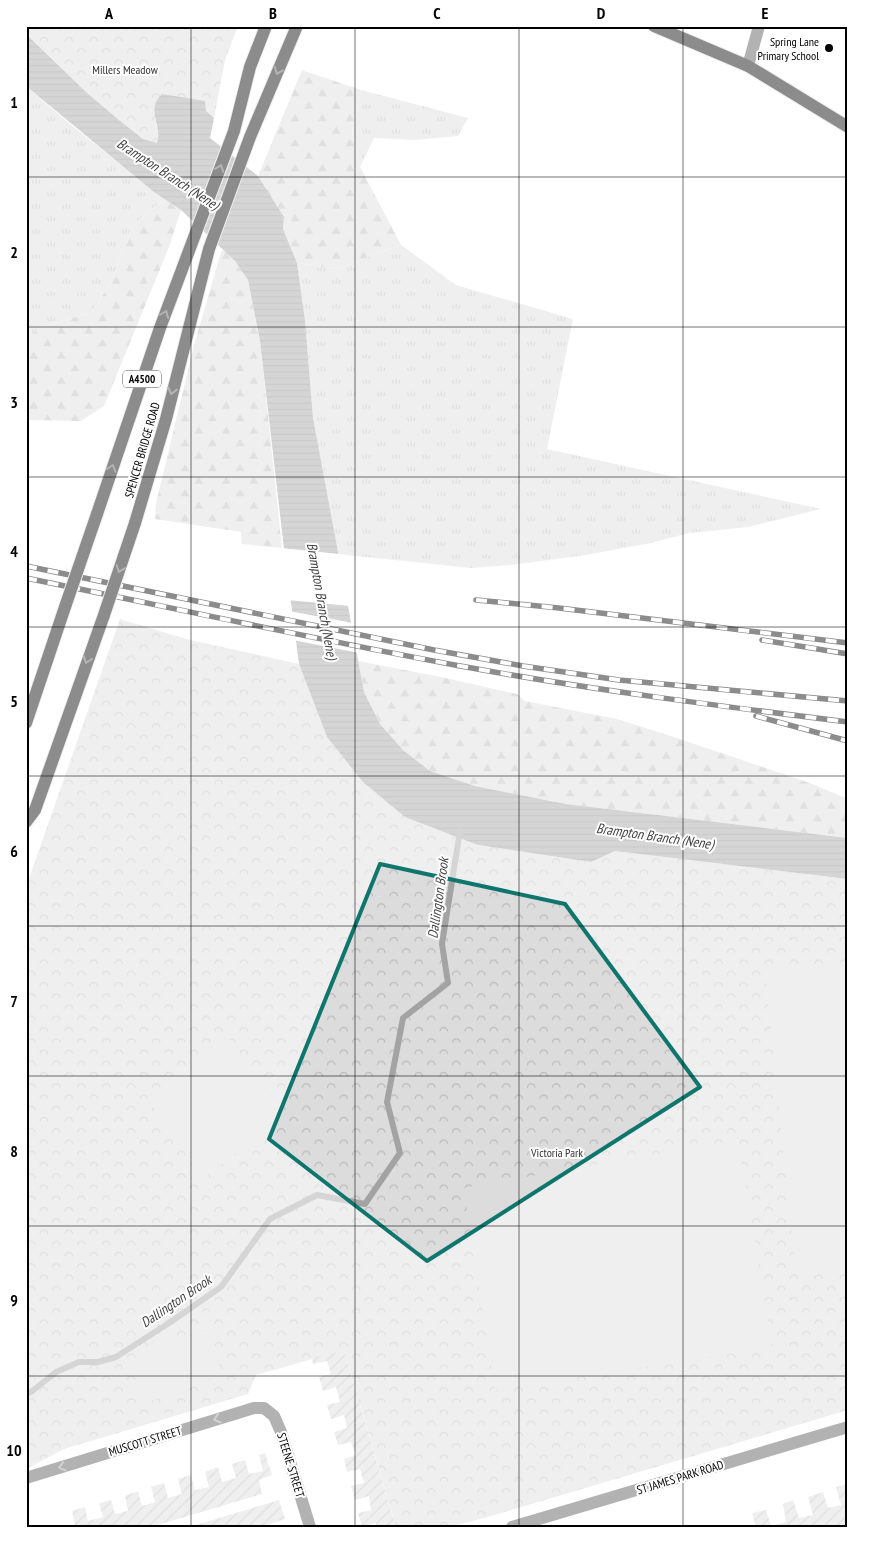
<svg xmlns="http://www.w3.org/2000/svg" width="874" height="1553" font-family="'PT Sans Narrow',sans-serif">
	<style>
		.grass { fill: url(#grass-tufts) }
		.forest { fill: url(#forest-firs) }
		.park { fill: url(#park-crowns) }
		.garden { fill: url(#garden-furrows) }
		.pitch { fill: #dcdcdc }
		.water { fill: url(#water-rules) }
		.pier { fill: #fff }
		.lines { fill: none; stroke-linecap: round; stroke-linejoin: round }
		.stream { stroke: #a3a3a3; stroke-width: 6 }
		.major-casing { stroke: #dbdbdb; stroke-width: 14 }
		.minor { stroke: #555; stroke-width: 12 }
		.major { stroke: #000; stroke-width: 12 }
		.rail-casing { stroke: #000; stroke-width: 5.5 }
		.rail { stroke: #fff; stroke-width: 4; stroke-dasharray: 11; stroke-linecap: butt }
		.major-bridge-casing { stroke: #dbdbdb; stroke-width: 14; stroke-linecap: butt }
		.major-bridge { stroke: #000; stroke-width: 12 }
		.oneway { stroke: #595959 }
		.oneway2 { stroke: #999 }
		.marked { fill: none; stroke: #0f766e; stroke-width: 4; stroke-linejoin: round }
		.grid { fill: none; stroke: #000; stroke-width: 1; stroke-opacity: 0.55 }
		.poi-dot { fill: #000; stroke: #fff; stroke-width: 2 }
		.labels { text-anchor: middle; dominant-baseline: central; stroke-width: 4; stroke-linejoin: round; paint-order: stroke }
		.shield { fill: #fff; stroke: #4c4c4c; stroke-width: 1 }
		.shield-label { font-size: 11px; font-weight: bold; fill: #000 }
		.poi-label { font-size: 12px; fill: #000; stroke: #fff; text-anchor: end }
		.park-label { font-size: 12px; fill: #333; stroke: #fff }
		.street-label { font-size: 12px; fill: #000; stroke: #fff }
		.water-label { font-size: 14px; font-style: italic; fill: #444; stroke: #fff }
		.neatline { fill: none; stroke: #000; stroke-width: 2 }
		.grid-label { font-size: 16px; text-anchor: middle; font-weight: bold; fill: #000 }
	</style>
	<defs>
		<pattern id="grass-tufts" width="24" height="20" patternUnits="userSpaceOnUse" patternTransform="scale(1.25)"><rect width="24" height="20" fill="#dcdcdc"/><path d="M3 7l-1-3M5 7V3M7 7l1-3M15 17l-1-3M17 17v-4M19 17l1-3" fill="none" stroke="#bbb"/></pattern>
		<pattern id="forest-firs" width="22" height="20" patternUnits="userSpaceOnUse" patternTransform="scale(1.25)"><rect width="22" height="20" fill="#dcdcdc"/><path d="M5 1l3.5 6h-7zM16 11l3.5 6h-7z" fill="#bbb"/></pattern>
		<pattern id="park-crowns" width="20" height="18" patternUnits="userSpaceOnUse" patternTransform="scale(1.25)"><rect width="20" height="18" fill="#dcdcdc"/><path d="M2 6a3 3 0 1 1 6 0M12 15a3 3 0 1 1 6 0" fill="none" stroke="#bbb"/></pattern>
		<pattern id="garden-furrows" width="10" height="10" patternUnits="userSpaceOnUse" patternTransform="scale(1.25)"><rect width="10" height="10" fill="#dcdcdc"/><path d="M-1 1l2-2M0 10L10 0M9 11l2-2" fill="none" stroke="#bbb"/></pattern>
		<pattern id="water-rules" width="6" height="5" patternUnits="userSpaceOnUse" patternTransform="scale(1.25)"><rect width="6" height="5" fill="#a3a3a3"/><path d="M0 2.5h6" fill="none" stroke="#8b8b8b"/></pattern>
	</defs>
	<rect width="100%" height="100%" fill="#fff"/>
	<path class="grass" d="M26,86L71,125L166,200L147,212L131,229L110,284L92,312L39,328L26,339Z
		M361,90L468,118L458,136L415,140L374,138L360,167L352,132Z
		M401,245L456,285L573,319L547,449L821,509L748,527L689,533L651,543L586,555L511,565L471,568L337,554L313,418L305,320L297,263L338,269L364,258Z"/>
	<path class="forest" d="M302,70L361,90L352,132L360,167L401,245L364,258L338,269L297,263L283,229L284,217L258,176Z
		M166,200L181,210L169,247L104,406L81,421L26,420V339L39,328L92,312L110,284L131,229L147,212Z
		M222,249L235,261L248,280L260,341L282,548L242,544L241,532L155,519L156,503L194,345Z
		M358,661L441,677L517,694L525,701L617,719L671,736L810,783L848,799V838L566,804L475,786L430,771L403,750L380,724L364,692Z"/>
	<path class="park" d="M26,26H238L225,60L214,118L206,112L155,117L159,137L157,143L143,139L119,120L86,92L26,34Z
		M120,619L186,639L299,664L327,737L478,845L591,862L615,851L848,879V1410L484,1518L449,1527H396L344,1350L256,1375L248,1394L64,1449L28,1468L26,1467V887Z"/>
	<path class="garden" d="M344,1350L391,1511L396,1527H377L376,1523L362,1527L358,1513L371,1510L369,1496L355,1500L351,1486L364,1483L360,1469L347,1472L344,1459L356,1455L351,1442L338,1445L334,1432L347,1428L344,1415L331,1419L327,1405L340,1402L336,1387L323,1391L319,1377L331,1374L327,1361L313,1364L312,1358Z
		M265,1453L272,1475L259,1480L262,1494L151,1527H70L75,1526L72,1511L85,1507L88,1521L103,1517L99,1503L111,1500L115,1514L128,1511L125,1496L138,1491L142,1506L155,1502L151,1487L164,1483L168,1498L182,1494L178,1479L191,1475L195,1490L209,1487L205,1472L218,1467L222,1482L236,1478L232,1464L245,1460L249,1474L263,1471L259,1455Z
		M848,1484V1527H756L752,1513L766,1510L771,1526L786,1522L783,1504L793,1500L799,1518L813,1515L808,1497L823,1492L828,1508L841,1505L836,1487Z
		M279,1500L285,1519L268,1525L269,1527H189Z"/>
	<path class="pitch" d="M848,963V1266L796,1272L765,972Z
		M227,1037L285,1114L203,1179L149,1101Z
		M738,1140L772,1347L495,1390L464,1188Z
		M211,1330L221,1374L141,1405L136,1360L174,1337Z"/>
	<path class="water" d="M26,34L86,92L119,120L143,139L157,143C163,125 145,110 162,94L205,101L206,111L214,118L210,138L258,176L284,217L283,229L297,263L305,320L313,418L364,692L380,724L403,750L430,771L475,786L566,804L848,838V879L615,851L591,862L478,845L405,817L363,782L327,737L299,664L284,549L260,341L248,280L235,261L181,210L154,192L26,86Z"/>
	<path class="pier" d="M281,548L340,554L350,606L288,600Z
		M289,611L353,623L359,653L293,640Z"/>
	<g class="lines">
		<path class="stream" d="M26,1394L31,1392L56,1372L79,1362H98L116,1357L169,1323L221,1287L270,1219L317,1195L365,1204L400,1153L387,1102L403,1018L448,983L442,944L460,831"/>
		<g class="major-casing">
			<path id="major" d="M654,26L748,66L848,127
				M97,514L160,328L234,131L250,67L266,26
				M135,523L166,419L209,249L250,137L297,26
				M26,723L66,604
				M26,822L35,810L104,615"/>
		</g>
		<path class="minor" d="M748,66L759,26
			M26,1478L254,1408H264L274,1416L281,1432L310,1527
			M512,1527L848,1427"/>
		<use href="#major" class="major"/>
		<g class="rail-casing">
			<path id="rail" d="M26,566L434,650L523,666L619,680L848,701
				M26,578C173,608 319,640 466,667C593,690 720,706 848,722
				M476,600L559,608L848,643
				M762,640L848,654
				M756,716L848,741"/>
		</g>
		<use href="#rail" class="rail"/>
		<g class="major-bridge-casing">
			<path id="major-bridge" d="M66,604L97,514
				M104,615L135,523"/>
		</g>
		<use href="#major-bridge" class="major-bridge"/>
	</g>
	<defs><path id="oneway-chevron" d="M-2-3.5L2.5 0L-2 3.5" fill="none" stroke-width="1.6" stroke-linecap="round" stroke-linejoin="round" transform="scale(1.25)"/></defs>
	<g class="oneway">
		<use href="#oneway-chevron" transform="translate(278 71) rotate(112)"/>
		<use href="#oneway-chevron" transform="translate(220 168) rotate(-70)"/>
		<use href="#oneway-chevron" transform="translate(165 314) rotate(-69)"/>
		<use href="#oneway-chevron" transform="translate(172 391) rotate(104)"/>
		<use href="#oneway-chevron" transform="translate(112 468) rotate(-72)"/>
		<use href="#oneway-chevron" transform="translate(120 569) rotate(109)"/>
		<use href="#oneway-chevron" transform="translate(87 660) rotate(110)"/>
	</g>
	<g class="oneway2">
		<use href="#oneway-chevron" transform="translate(217 1419) rotate(163)"/>
		<use href="#oneway-chevron" transform="translate(62 1467) rotate(163)"/>
	</g>
	<path d="M0 0H874V1553H0ZM380,864L565,904L700,1087L427,1261L269,1139Z" fill="#fff" fill-opacity=".55" fill-rule="evenodd"/>
	<path class="marked" d="M380,864L565,904L700,1087L427,1261L269,1139Z"/>
	<path class="grid" d="M191,26V1527M355,26V1527M519,26V1527M683,26V1527M26,177H848M26,327H848M26,477H848M26,627H848M26,776H848M26,926H848M26,1076H848M26,1226H848M26,1376H848"/>
	<circle class="poi-dot" cx="829" cy="48" r="5"/>
	<g class="labels">
		<rect class="shield" x="123" y="370.5" width="38" height="17" rx="4"/>
		<g class="shield-label">
			<text x="142" y="379">A4500</text>
		</g>
		<g class="poi-label">
			<text x="819" y="41">Spring Lane<tspan x="819" dy="14">Primary School</tspan></text>
		</g>
		<g class="park-label">
			<text x="125" y="69">Millers Meadow</text>
			<text x="557" y="1152">Victoria Park</text>
		</g>
		<g class="street-label">
			<text transform="translate(142 450) rotate(-74)">SPENCER BRIDGE ROAD</text>
			<text transform="translate(145 1441) rotate(-17)">MUSCOTT STREET</text>
			<text transform="translate(291 1465) rotate(73)">STEENE STREET</text>
			<text transform="translate(680 1477) rotate(-17)">ST JAMES PARK ROAD</text>
		</g>
		<g class="water-label">
			<text transform="translate(168 174) rotate(33)">Brampton Branch (Nene)</text>
			<text transform="translate(322 601) rotate(80)">Brampton Branch (Nene)</text>
			<text transform="translate(655 836) rotate(8)">Brampton Branch (Nene)</text>
			<text transform="translate(438 898) rotate(-82)">Dallington Brook</text>
			<text transform="translate(176 1301) rotate(-34)">Dallington Brook</text>
		</g>
	</g>
	<rect width="874" height="1553" fill="none" stroke="#ffffff" stroke-width="55"/>
	<rect x="28" y="28" width="818" height="1498" class="neatline"/>
	<g class="grid-label">
		<text x="109" y="19">A</text>
		<text x="273" y="19">B</text>
		<text x="437" y="19">C</text>
		<text x="601" y="19">D</text>
		<text x="765" y="19">E</text>
		<text x="14" y="108">1</text>
		<text x="14" y="258">2</text>
		<text x="14" y="408">3</text>
		<text x="14" y="557">4</text>
		<text x="14" y="707">5</text>
		<text x="14" y="857">6</text>
		<text x="14" y="1007">7</text>
		<text x="14" y="1157">8</text>
		<text x="14" y="1306">9</text>
		<text x="14" y="1456">10</text>
	</g>
</svg>
